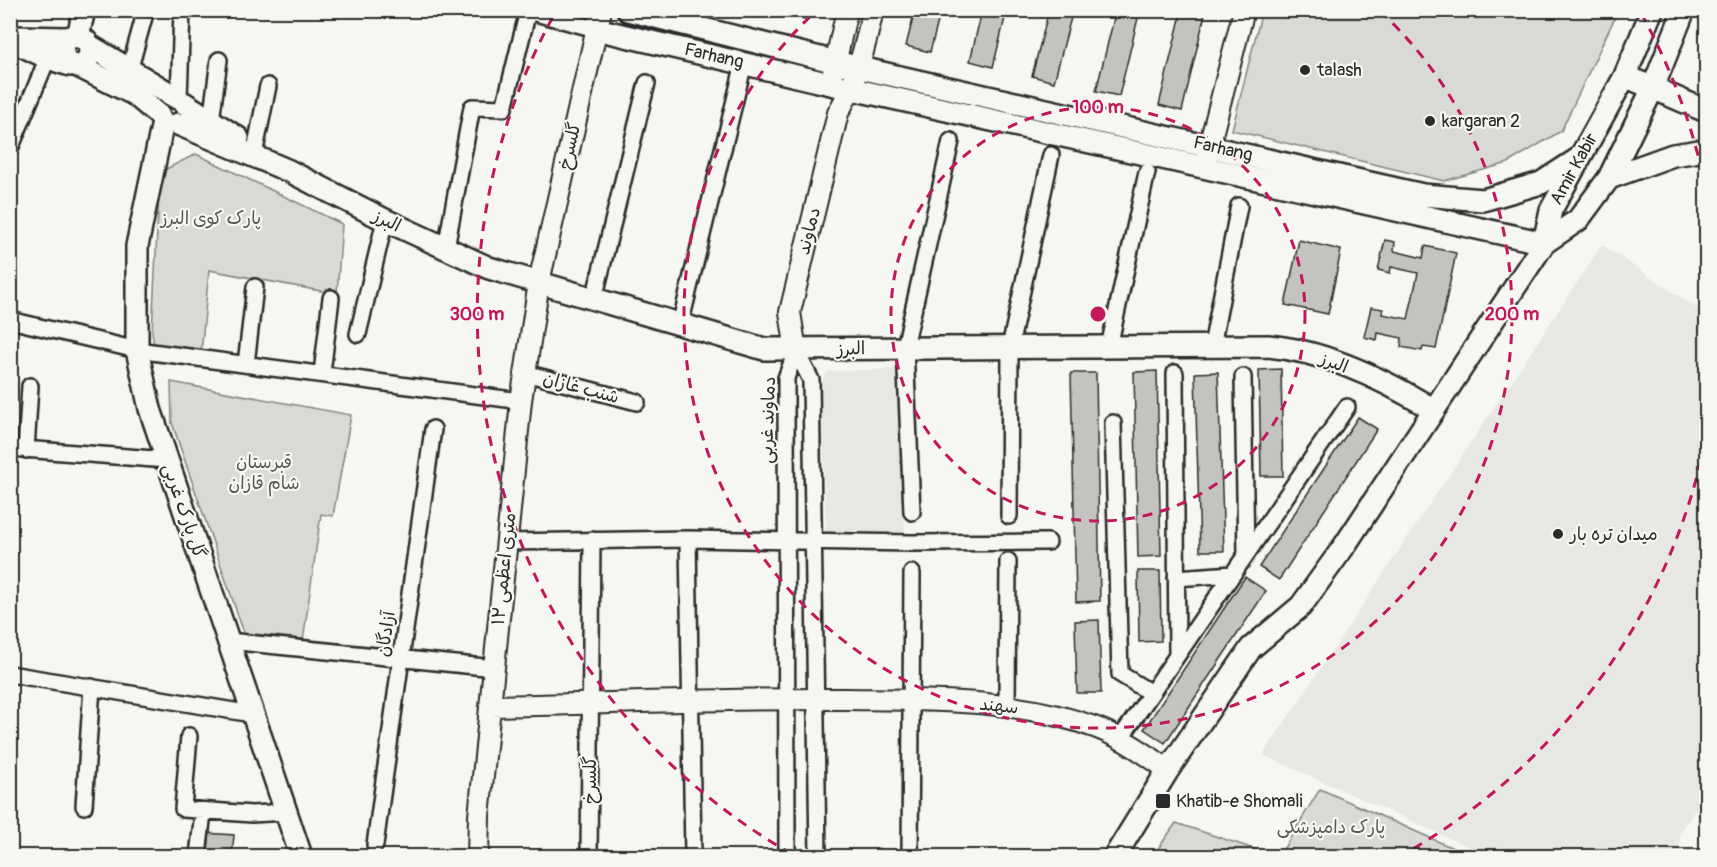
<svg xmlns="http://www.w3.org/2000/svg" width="1717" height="867" font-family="Pangolin,'Playpen Sans Arabic',sans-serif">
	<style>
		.built { fill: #e7e7e3 }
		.green { fill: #d9d9d5; stroke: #828280; stroke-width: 1.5 }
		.building { fill: #c3c3c0; stroke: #2b2b2b; stroke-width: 1.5 }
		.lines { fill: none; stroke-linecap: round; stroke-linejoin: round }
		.minor-casing { stroke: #2b2b2b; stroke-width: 20 }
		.tertiary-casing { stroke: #2b2b2b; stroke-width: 24 }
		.secondary-casing { stroke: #2b2b2b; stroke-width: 26 }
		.minor { stroke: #f6f6f2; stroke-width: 15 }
		.tertiary { stroke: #f6f6f2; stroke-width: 20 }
		.secondary { stroke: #f6f6f2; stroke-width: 21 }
		.ring { fill: none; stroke: #c2185b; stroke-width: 3; stroke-dasharray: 10 8 }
		.poi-dot { fill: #2b2b2b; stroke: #f6f6f2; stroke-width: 2 }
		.labels { text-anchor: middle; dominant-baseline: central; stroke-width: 4.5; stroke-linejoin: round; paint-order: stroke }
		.street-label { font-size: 18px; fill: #2b2b2b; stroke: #f6f6f2 }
		.poi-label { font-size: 18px; fill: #2b2b2b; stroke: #f6f6f2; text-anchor: start }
		.park-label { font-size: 18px; fill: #565656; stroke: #f6f6f2 }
		.centre { fill: #c2185b; stroke: #f6f6f2; stroke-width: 3 }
		.ring-label { font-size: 18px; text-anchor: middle; font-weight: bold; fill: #c2185b; stroke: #f6f6f2; stroke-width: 4.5; stroke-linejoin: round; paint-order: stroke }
	</style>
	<rect width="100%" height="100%" fill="#f6f6f2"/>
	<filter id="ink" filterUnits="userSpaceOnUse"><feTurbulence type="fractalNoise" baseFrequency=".0167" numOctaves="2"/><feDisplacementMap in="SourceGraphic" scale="12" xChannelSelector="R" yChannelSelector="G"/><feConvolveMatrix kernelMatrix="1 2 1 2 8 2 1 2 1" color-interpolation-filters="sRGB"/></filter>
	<g filter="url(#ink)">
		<path class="built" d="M1602,245L1706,314V793L1680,833V856H1489L1263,755Z
			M895,369L902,375L905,534L826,535L821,382L828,371Z"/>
		<path class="green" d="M1262,11V10L1618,11L1561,131L1508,163L1444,181L1232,130Z
			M196,154L342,224L337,294L209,270L201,354L155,352L152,332L160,172Z
			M171,382L351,415L333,516L321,514L303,641L245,636L172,423Z
			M1320,789L1471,856H1279Z
			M1176,823L1275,856H1153Z"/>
		<path class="building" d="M784,10H808L806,19L784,14Z
			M915,10H941L930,52L906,46Z
			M982,10H1007L993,67L970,61Z
			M1049,10H1073L1054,82L1032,76Z
			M1116,10H1140L1119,96L1096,91Z
			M1182,10H1206L1182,111L1159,105Z
			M1299,240L1341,250L1328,314L1285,305Z
			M1385,240L1395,242L1394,251L1423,258L1425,246L1456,253L1436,349L1423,347L1422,351L1401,347L1402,338L1378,333L1377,340L1364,337L1371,307L1383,309L1382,314L1408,319L1418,273L1391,267L1390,273L1378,270Z
			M1281,369L1283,476H1261L1259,370Z
			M1157,371L1161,556L1138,557L1134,372Z
			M1218,372L1224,551H1200L1195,373Z
			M1071,373H1096L1100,601L1076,602Z
			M1358,417L1377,429L1279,580L1259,567Z
			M1138,571H1160L1161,641L1139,642Z
			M1245,577L1266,591L1165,743L1144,729Z
			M1099,620L1101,693H1077L1075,621Z
			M205,833L234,835L232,856H202Z"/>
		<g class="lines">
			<g class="minor-casing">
				<path id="minor" d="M129,71L146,10
					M179,99L182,10
					M211,121L219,60
					M10,149L48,57
					M255,150L268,86
					M446,248L472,107L504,108L528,11L596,29
					M594,299L647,83
					M10,320L137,350L521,401
					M680,325L744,63
					M358,334L385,220
					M1212,346L1239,206
					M1109,347L1147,172
					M796,351L811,380L818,856
					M246,364L255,287
					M322,373L331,298
					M525,373L637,402
					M1175,373L1177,655
					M1243,377L1246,554
					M1113,423L1120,674L1151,693
					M10,448L167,460
					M26,450L30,386
					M912,512L905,347L951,141
					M1009,516L1010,347L1051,155
					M688,539L693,856
					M507,542L688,539L911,543L1048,542
					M1176,578L1233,574
					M228,641L495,668
					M10,674L252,714
					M1007,705L1008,561
					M189,736L183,809L252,814L286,812
					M1120,739L1347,407
					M84,806L92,687
					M375,845L433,429
					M198,856L203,812
					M589,856L592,540
					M787,856L786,378L796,351
					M910,856L912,573"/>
			</g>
			<g class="tertiary-casing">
				<path id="tertiary" d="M832,78L847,10
					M1205,162L1244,10
					M796,351L790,312L838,113C857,80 865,47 873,10
					M491,706C609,704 727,698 846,699C930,700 1017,698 1097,728C1123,738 1146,754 1168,770
					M478,856L479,816L521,401L539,282L601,10"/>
			</g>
			<g class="secondary-casing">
				<path id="secondary" d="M628,10L860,68L1423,195L1483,200L1541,183L1578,159
					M596,29L852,89L1544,243
					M78,36L84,10
					M13,37L69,38
					M10,40C27,47 59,66 77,65C93,64 95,40 78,37C59,33 59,56 70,65
					M90,46L177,98
					M78,66L134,94L159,115
					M1625,76L1706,111
					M184,103L238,138
					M163,122L137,246V350L150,409L301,856
					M178,124L289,171L385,220L489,268L764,349L1268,346C1326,351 1385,380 1434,410
					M1609,178L1673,155L1706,150
					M1544,243L1578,220L1609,178L1652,90L1684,10
					M1115,856L1168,770L1251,648L1301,606L1345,545L1544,243L1551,210L1625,76L1652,10"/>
			</g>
			<use href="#minor" class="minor"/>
			<use href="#tertiary" class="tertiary"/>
			<use href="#secondary" class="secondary"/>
		</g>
	</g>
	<g class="ring">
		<circle cx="1098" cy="314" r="207"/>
		<path d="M1380 11A414 414 0 1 1 816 11"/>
		<path d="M1705 443A621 621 0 0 1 1404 854M792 854A621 621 0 0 1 555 13M1641 13A621 621 0 0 1 1705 185"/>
	</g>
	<g class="poi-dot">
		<circle cx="1305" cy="70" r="6"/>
		<circle cx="1430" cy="121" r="6"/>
		<circle cx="1558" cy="534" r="6"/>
		<rect x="1155" y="793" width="16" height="16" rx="3"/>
	</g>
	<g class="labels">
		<g class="street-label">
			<text transform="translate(714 56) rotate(13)">Farhang</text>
			<text transform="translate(570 146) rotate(-77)">گلسرخ</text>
			<text transform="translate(1223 149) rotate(13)">Farhang</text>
			<text transform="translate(1574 169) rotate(-61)">Amir Kabir</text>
			<text transform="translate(387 221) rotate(26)">البرز</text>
			<text transform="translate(809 231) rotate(-76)">دماوند</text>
			<text transform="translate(851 349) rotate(-2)">البرز</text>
			<text transform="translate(1334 363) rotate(21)">البرز</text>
			<text transform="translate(581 388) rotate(15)">شنب غازان</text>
			<text transform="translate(768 420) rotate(-88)">دماوند غربی</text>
			<text transform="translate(184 511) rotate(71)">گل پارک غربی</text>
			<text transform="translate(504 569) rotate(-84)">۱۲ متری اعظمی</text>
			<text transform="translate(386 634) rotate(-82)">آزادگان</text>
			<text transform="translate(999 706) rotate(6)">سهند</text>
			<text transform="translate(590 780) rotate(-90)">گلسرخ</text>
		</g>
		<g class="poi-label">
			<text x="1317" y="70">talash</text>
			<text x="1442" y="121">kargaran 2</text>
			<text x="1570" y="534">میدان تره بار</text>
			<text x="1176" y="801">Khatib-e Shomali</text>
		</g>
		<g class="park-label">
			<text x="211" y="218">پارک کوی البرز</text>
			<text x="264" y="462">قبرستان<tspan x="264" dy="21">شام قازان</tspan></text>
			<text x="1331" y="827">پارک دامپزشکی</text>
		</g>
	</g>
	<circle cx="1098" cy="314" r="9" class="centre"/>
	<g class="ring-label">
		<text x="1098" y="113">100 m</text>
		<text x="1512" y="320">200 m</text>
		<text x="477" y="320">300 m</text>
	</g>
	<rect width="1717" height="867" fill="none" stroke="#f6f6f2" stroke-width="36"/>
	<rect x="18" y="18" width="1681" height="831" fill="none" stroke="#2b2b2b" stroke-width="2" filter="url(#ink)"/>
</svg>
